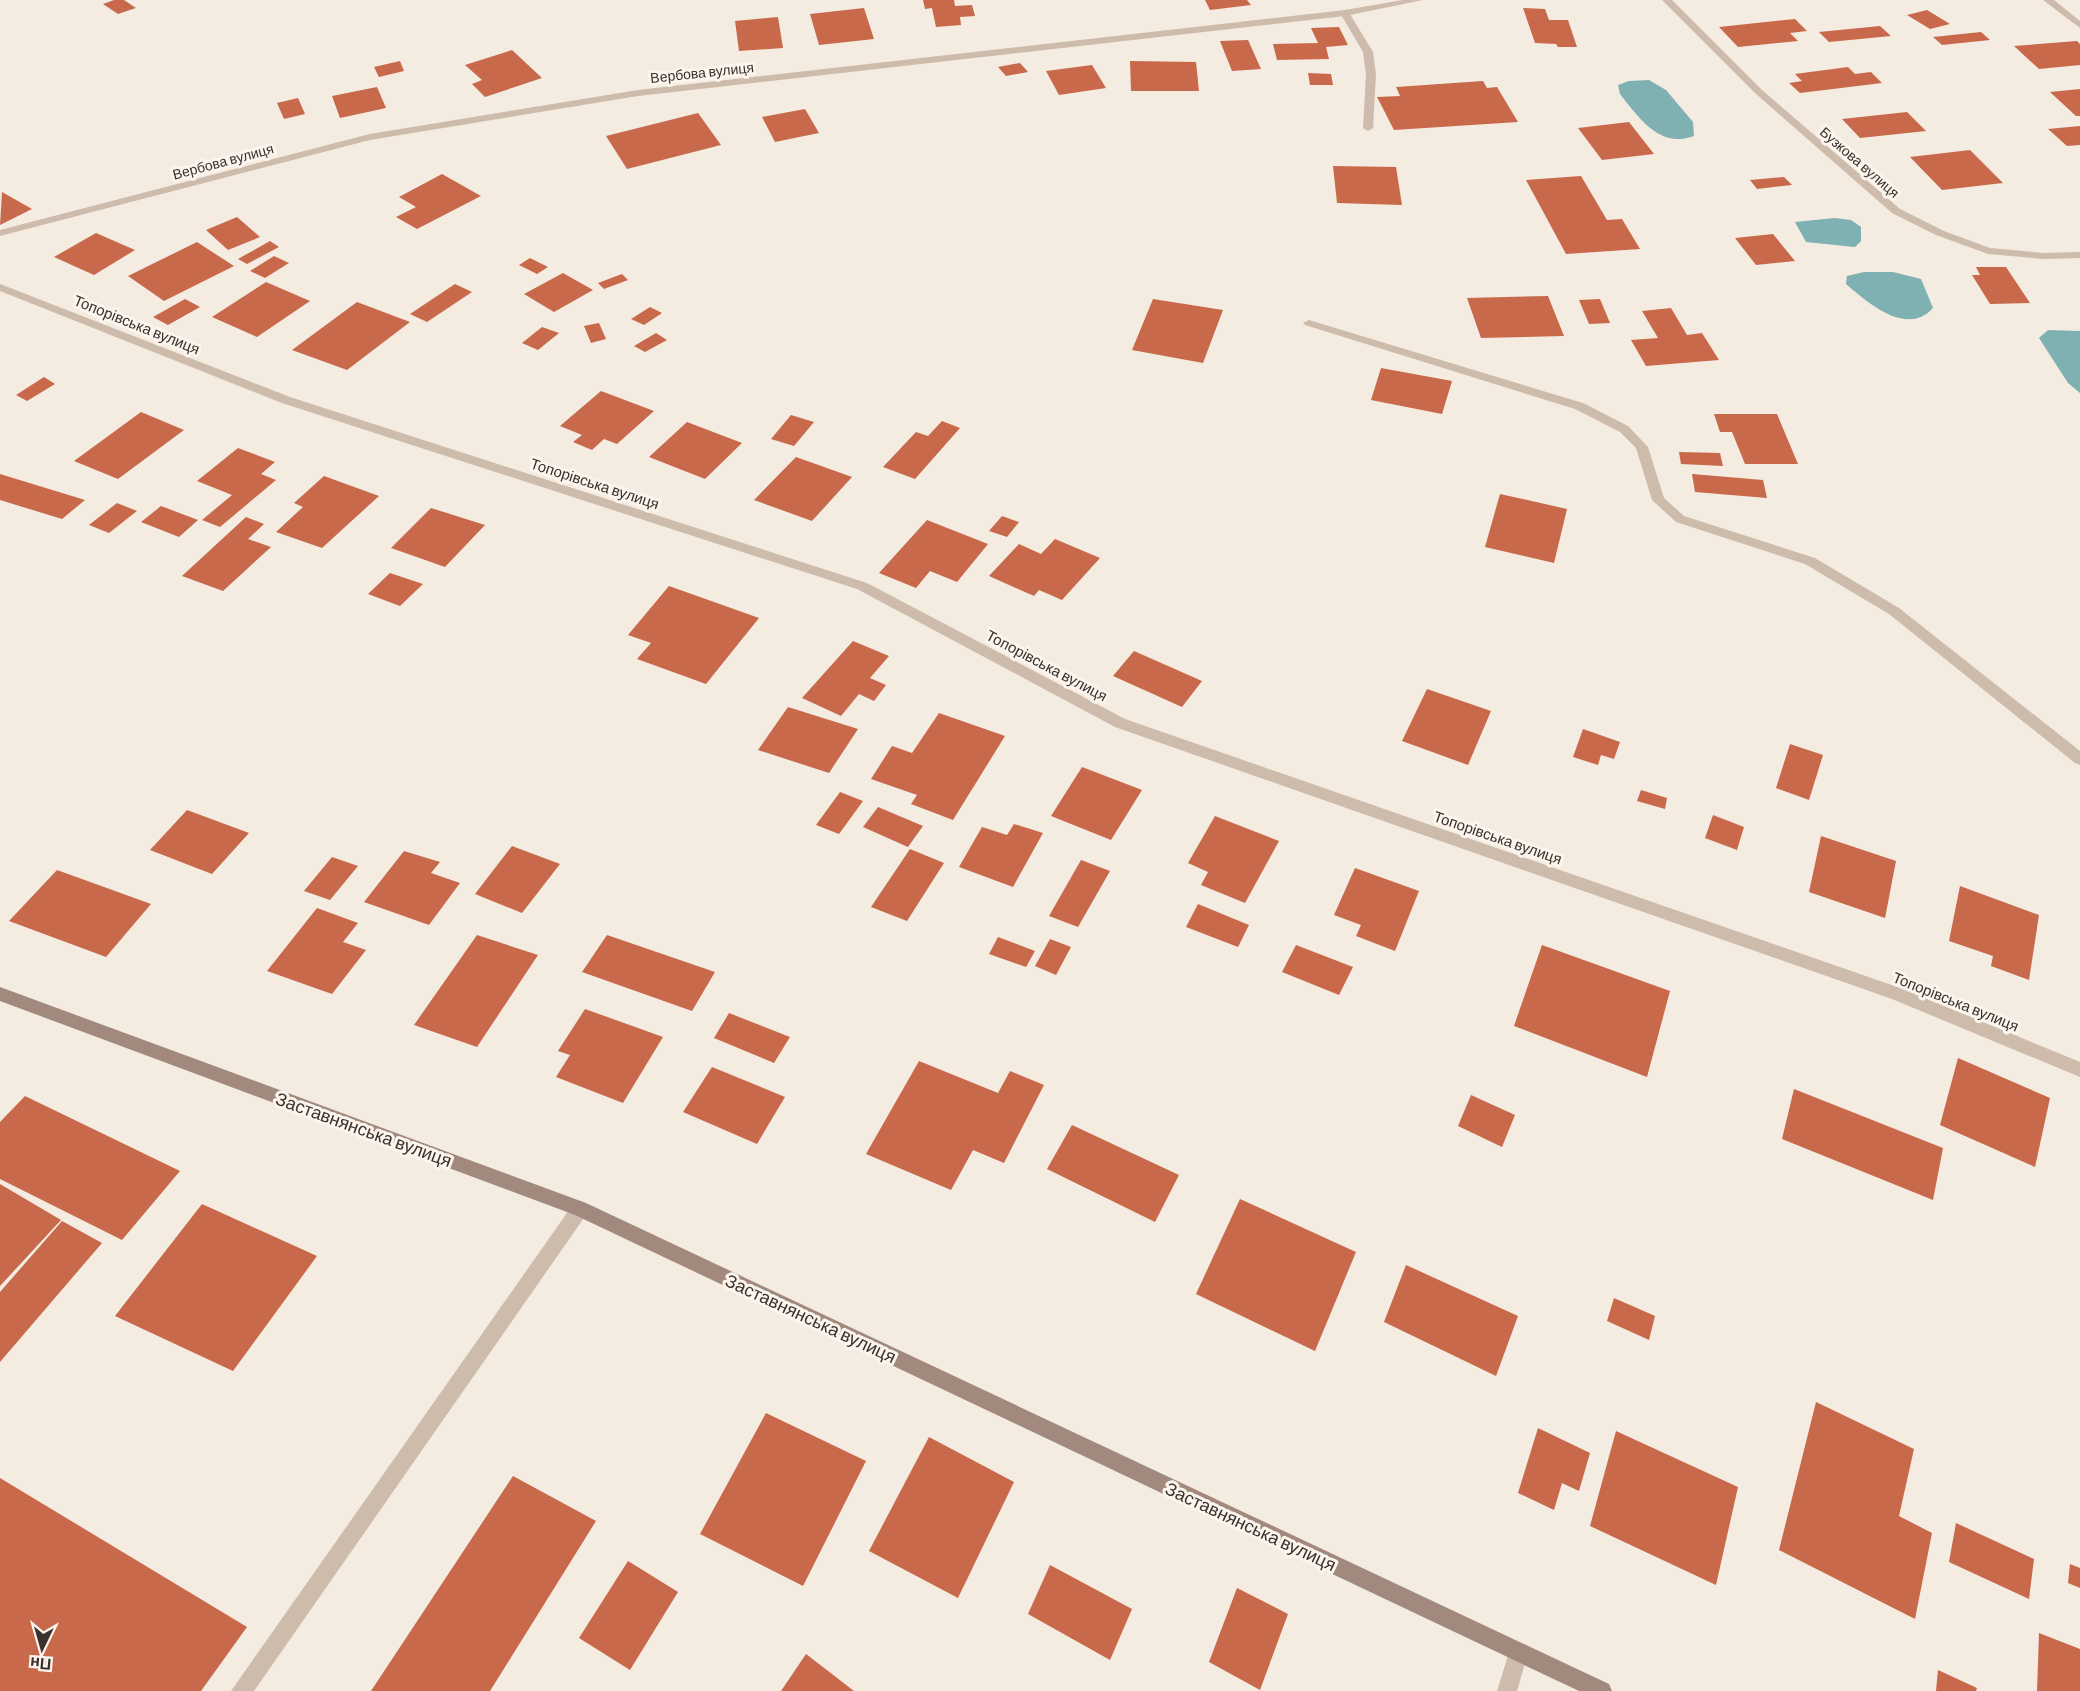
<svg xmlns="http://www.w3.org/2000/svg" width="2080" height="1691" font-family="Barlow,sans-serif">
	<style>
		.water { fill: #7fb0b2 }
		.building { fill: #c8694b }
		.lines { fill: none; stroke-linecap: round; stroke-linejoin: round }
		.lane { fill: #cdbbac; fill-rule: evenodd }
		.street { fill: #cdbbac; fill-rule: evenodd }
		.secondary { fill: #a18a7d; fill-rule: evenodd }
		.labels { text-anchor: middle; dominant-baseline: central; stroke-width: 6; stroke-linejoin: round; paint-order: stroke }
		.far-street-label { font-size: 14px; fill: #3b302b; stroke: #fbf5ee }
		.street-label { font-size: 15px; fill: #3b302b; stroke: #fbf5ee }
		.near-street-label { font-size: 18px; fill: #3b302b; stroke: #fbf5ee }
	</style>
	<rect width="100%" height="100%" fill="#f4ebe1"/>
	<path class="water" d="M1649,80L1666,90L1693,122L1694,136C1660,149 1639,118 1620,94L1618,85L1629,81Z
		M1835,218L1851,220L1861,227V241L1855,247L1806,242L1795,222Z
		M1864,272H1893L1921,279L1933,308C1907,337 1868,303 1846,284L1847,276Z
		M2048,330L2080,331V393L2068,383L2039,338Z"/>
	<path class="building" d="M114,0H124L136,8L118,14L103,4Z
		M923,0H954L955,6L972,5L975,16L960,17L961,25L936,27L932,8L925,9Z
		M1205,0H1247L1251,5L1210,10Z
		M864,8L874,39L819,45L810,14Z
		M1523,8L1545,9L1549,20H1568L1577,47H1558L1556,44L1535,43Z
		M1927,10L1950,24L1930,29L1907,15Z
		M778,17L783,48L739,51L735,21Z
		M1795,19L1807,31L1790,33L1798,41L1738,47L1719,27Z
		M1880,26L1891,36L1829,42L1819,32Z
		M1339,27L1348,45L1326,47L1329,59L1277,60L1273,44L1318,43L1311,28Z
		M1981,32L1990,40L1942,45L1933,37Z
		M1248,40L1261,69L1232,71L1220,41Z
		M2077,41L2080,44V65L2039,69L2014,46Z
		M512,50L542,78L485,97L472,84L482,80L465,65Z
		M400,61L404,71L379,77L374,67Z
		M1130,61L1196,62L1199,91H1131Z
		M1020,63L1028,72L1006,76L998,67Z
		M1092,65L1106,88L1059,95L1046,71Z
		M1848,67L1855,74L1871,72L1882,83L1800,93L1789,83L1802,81L1795,74Z
		M1308,73L1331,74L1333,85H1310Z
		M1483,81L1487,88L1497,87L1518,122L1394,130L1377,97L1400,96L1396,87Z
		M377,87L386,108L340,118L332,96Z
		M2080,89V116H2076L2050,92Z
		M298,98L305,114L284,119L277,103Z
		M805,109L819,133L775,142L762,117Z
		M1907,112L1926,131L1860,138L1842,119Z
		M698,113L721,145L627,169L606,136Z
		M1629,122L1654,154L1602,160L1578,128Z
		M2080,126V145L2067,146L2048,129Z
		M1970,150L2003,183L1942,190L1910,157Z
		M1333,166L1396,167L1402,205L1337,203Z
		M442,174L481,196L417,229L396,217L416,207L399,197Z
		M1581,176L1607,220L1622,219L1640,249L1566,254L1526,180Z
		M1784,177L1792,185L1757,189L1750,180Z
		M2,192L32,209L0,225Z
		M237,217L260,237L228,250L206,230Z
		M96,233L135,250L94,275L54,257Z
		M1773,234L1795,261L1756,265L1735,238Z
		M270,241L279,247L247,264L238,259Z
		M197,242L234,266L164,301L128,276Z
		M274,256L289,263L265,278L250,271Z
		M530,258L548,267L537,274L519,265Z
		M1976,267H2006L2030,303L1990,304L1972,275H1980Z
		M563,273L593,290L554,312L524,294Z
		M622,274L628,280L604,289L598,283Z
		M266,282L310,301L257,337L212,317Z
		M455,284L472,292L427,322L410,314Z
		M1548,296L1564,336L1481,338L1467,298Z
		M185,299L200,307L168,325L153,317Z
		M1153,299L1223,310L1203,363L1132,350Z
		M1600,299L1610,323L1589,324L1579,300Z
		M357,302L410,322L347,370L292,350Z
		M650,307L662,313L644,325L631,319Z
		M1671,308L1687,335L1702,333L1719,360L1646,366L1631,340L1658,338L1642,311Z
		M599,323L606,339L591,343L584,326Z
		M542,327L559,333L538,350L522,343Z
		M656,333L667,340L645,352L634,346Z
		M1381,368L1452,381L1442,414L1371,400Z
		M44,377L55,384L27,401L16,395Z
		M601,391L654,411L617,444L604,439L592,450L573,442L582,435L560,426Z
		M141,412L184,430L118,479L74,461Z
		M1714,414H1777L1798,464H1745L1732,432H1720Z
		M791,415L814,422L794,446L771,439Z
		M942,421L960,428L915,479L883,467L916,432L928,436Z
		M687,422L742,443L705,479L649,457Z
		M238,448L275,462L261,474L276,480L220,527L202,520L232,495L197,481Z
		M1679,452L1720,453L1723,466L1681,464Z
		M796,457L852,477L812,521L754,500Z
		M0,474L85,500L62,519L0,500Z
		M1692,474L1763,480L1767,498L1695,492Z
		M324,476L379,496L322,548L276,532L303,507L294,503Z
		M1500,494L1567,509L1554,563L1485,547Z
		M117,503L137,511L109,533L89,525Z
		M161,506L198,520L179,537L141,522Z
		M431,508L485,525L445,567L391,548Z
		M1002,516L1019,522L1007,537L989,531Z
		M246,517L264,524L248,539L271,547L223,591L182,576Z
		M927,520L988,544L957,582L930,571L916,588L879,573Z
		M1055,539L1100,558L1062,600L1039,590L1034,596L989,576L1019,544L1041,554Z
		M390,573L423,584L400,606L368,594Z
		M669,586L759,618L706,684L637,659L651,643L628,635Z
		M853,641L889,656L870,678L886,685L874,701L859,694L841,716L802,698Z
		M1134,651L1202,681L1182,707L1113,676Z
		M1427,689L1491,711L1468,765L1402,741Z
		M788,707L858,729L829,773L758,750Z
		M939,713L1005,736L953,820L911,804L917,795L871,779L892,746L912,753Z
		M1583,729L1620,742L1614,759L1601,755L1598,765L1573,757Z
		M1790,744L1823,755L1809,800L1776,788Z
		M1082,767L1142,790L1111,840L1051,816Z
		M1641,790L1667,798L1665,809L1637,801Z
		M840,792L863,801L839,834L816,825Z
		M878,807L923,826L908,847L863,827Z
		M187,810L249,833L212,874L150,850Z
		M1713,815L1744,827L1737,850L1705,838Z
		M1215,816L1279,841L1245,903L1201,885L1208,872L1188,863Z
		M1014,824L1043,833L1013,887L959,867L982,827L1007,835Z
		M1821,836L1896,861L1885,918L1809,892Z
		M512,846L560,864L522,913L475,894Z
		M910,849L944,863L907,921L871,907Z
		M404,851L440,862L431,873L460,883L429,925L364,902Z
		M332,857L358,866L330,900L304,891Z
		M1081,860L1110,871L1078,927L1049,916Z
		M1355,868L1419,891L1395,951L1356,936L1361,925L1334,915Z
		M57,870L151,904L106,957L9,921Z
		M1960,886L2039,915L2029,980L1991,966L1993,956L1949,941Z
		M1198,904L1249,925L1238,947L1186,927Z
		M317,908L358,923L343,942L366,950L332,994L267,971Z
		M477,935L538,955L477,1047L414,1025Z
		M607,935L715,972L692,1011L582,972Z
		M998,937L1035,951L1026,967L989,954Z
		M1050,939L1071,947L1056,975L1035,966Z
		M1296,945L1353,967L1339,995L1282,972Z
		M1542,945L1670,991L1647,1077L1514,1026Z
		M585,1009L663,1037L623,1103L556,1077L570,1055L558,1051Z
		M729,1013L790,1037L774,1063L714,1038Z
		M1958,1058L2050,1098L2035,1167L1940,1125Z
		M919,1061L998,1093L1010,1071L1044,1085L1004,1163L973,1150L951,1190L866,1154Z
		M712,1067L785,1097L757,1144L683,1112Z
		M1794,1089L1943,1148L1933,1200L1782,1139Z
		M1471,1095L1515,1115L1502,1147L1458,1126Z
		M25,1096L180,1171L122,1240L0,1179V1122Z
		M1072,1125L1179,1175L1155,1222L1047,1169Z
		M0,1184L61,1220L0,1286Z
		M1240,1199L1356,1252L1315,1351L1196,1294Z
		M202,1204L317,1256L233,1371L115,1316Z
		M62,1221L102,1243L0,1362V1292Z
		M1406,1265L1518,1316L1496,1376L1384,1322Z
		M1614,1298L1655,1316L1649,1340L1607,1321Z
		M1816,1402L1914,1449L1899,1516L1932,1533L1915,1619L1779,1550Z
		M766,1413L866,1461L803,1586L700,1534Z
		M1538,1428L1590,1453L1579,1491L1562,1483L1554,1510L1518,1493Z
		M1616,1431L1738,1487L1716,1585L1590,1526Z
		M929,1437L1014,1482L958,1598L869,1551Z
		M513,1476L596,1521L490,1691H371Z
		M0,1478L247,1627L201,1691H0Z
		M1956,1523L2034,1559L2029,1599L1949,1562Z
		M628,1561L678,1592L630,1670L579,1638Z
		M2070,1564L2080,1568V1588L2068,1583Z
		M1050,1565L1132,1609L1110,1660L1028,1614Z
		M1237,1588L1288,1614L1260,1690L1209,1662Z
		M2039,1633L2080,1649V1691H2037Z
		M806,1654L854,1691H781Z
		M1938,1670L1977,1688L1976,1691H1936Z"/>
	<g class="lines">
		<path class="lane" d="M1342,11H1348L1373,52L1376,74L1373,128L1368,131L1363,128L1366,74L1363,52L1340,13Z
			M1309,320L1583,403L1628,426L1648,447L1664,498L1684,516L1815,558L1899,608L2080,751V765L2075,763L1889,614L1805,564L1676,522L1652,500L1636,448L1620,432L1575,409L1305,325L1303,323Z
			M580,1201L586,1203L589,1209L586,1215L254,1691H231L574,1203Z
			M1518,1643L1525,1646L1528,1653L1517,1691H1497L1511,1646Z"/>
		<path class="street" d="M1403,0H1423L1345,16L638,96L370,140L0,236V230L370,134L638,90L1345,10Z
			M1662,0H1672L1761,89L1900,209L1944,231L1990,248L2044,253L2080,252V258L2044,259L1988,254L1936,235L1892,213L1755,93Z
			M2043,0H2054L2080,21V28Z
			M0,284L290,397L867,583L1125,719L1903,989L2080,1062V1077L1892,999L1115,727L857,589L282,403L0,291Z"/>
		<path class="secondary" d="M0,987L586,1203L1609,1684L1612,1691H1579L575,1215L0,1001Z"/>
	</g>
	<g class="labels">
		<g class="far-street-label">
			<text transform="translate(702 72) rotate(-6)">Вербова вулиця</text>
			<text transform="translate(223 161) rotate(-15)">Вербова вулиця</text>
			<text transform="translate(1860 162) rotate(41)">Бузкова вулиця</text>
		</g>
		<g class="street-label">
			<text transform="translate(137 324) rotate(22)">Топорівська вулиця</text>
			<text transform="translate(595 483) rotate(18)">Топорівська вулиця</text>
			<text transform="translate(1047 665) rotate(28)">Топорівська вулиця</text>
			<text transform="translate(1498 837) rotate(19)">Топорівська вулиця</text>
			<text transform="translate(1956 1001) rotate(22)">Топорівська вулиця</text>
		</g>
		<g class="near-street-label">
			<text transform="translate(364 1129) rotate(20)">Заставнянська вулиця</text>
			<text transform="translate(811 1318) rotate(25)">Заставнянська вулиця</text>
			<text transform="translate(1251 1526) rotate(25)">Заставнянська вулиця</text>
		</g>
	</g>
	<g transform="translate(42 1649) rotate(185)" stroke="#fbf5ee" stroke-width="4.5" paint-order="stroke">
	<path d="M0-4.5L10 22L0 15L-10 22Z" fill="#3b302b"/>
	<text y="-9" font-size="16" font-weight="bold" text-anchor="middle" fill="#3b302b">Пн</text>
	</g>
</svg>
